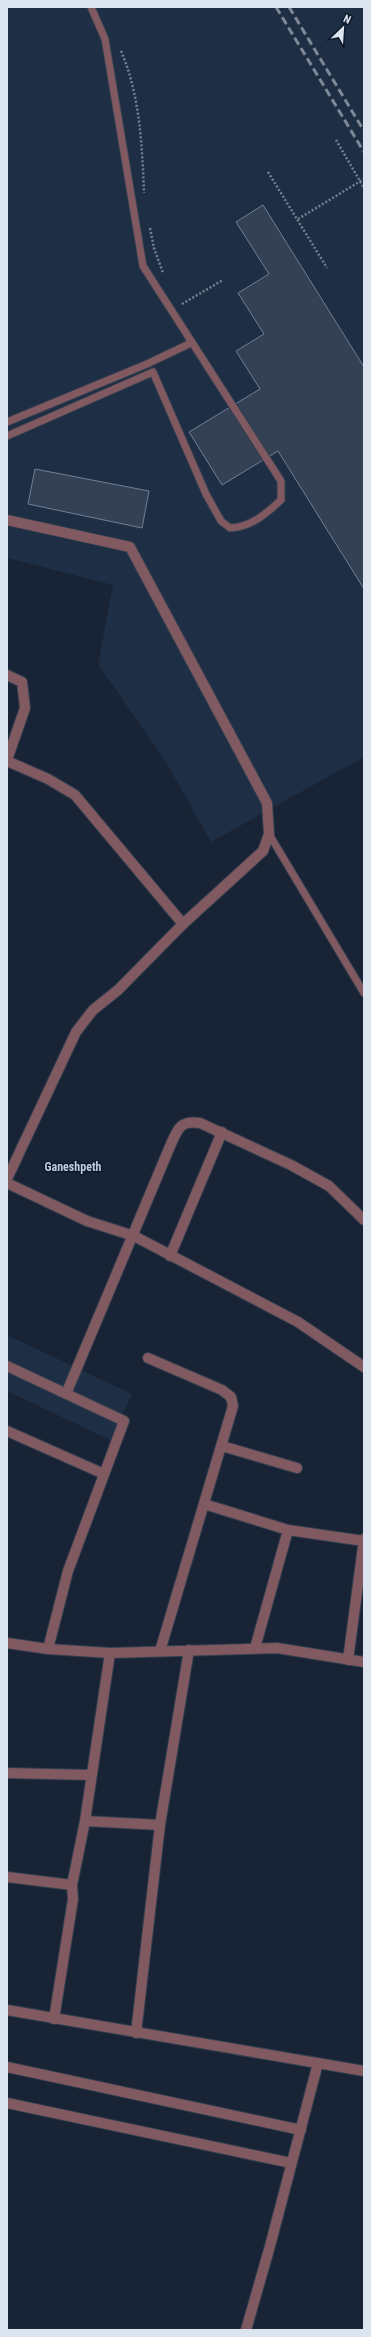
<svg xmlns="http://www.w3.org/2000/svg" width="371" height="2337" font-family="'Roboto Condensed',sans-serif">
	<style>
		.built { fill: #1e2e44 }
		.building { fill: #344154; stroke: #707f94 }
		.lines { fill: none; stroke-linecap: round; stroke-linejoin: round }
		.service-casing { stroke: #333f4f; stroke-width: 9 }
		.minor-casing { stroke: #333f4f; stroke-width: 12 }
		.tertiary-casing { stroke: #333f4f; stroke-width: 12 }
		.path { stroke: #76808f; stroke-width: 2.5; stroke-dasharray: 2 2; stroke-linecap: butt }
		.service { stroke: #815960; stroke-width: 7 }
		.minor { stroke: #815960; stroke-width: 10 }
		.tertiary { stroke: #815960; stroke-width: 10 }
		.rail { stroke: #7e8897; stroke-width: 3; stroke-dasharray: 8 4; stroke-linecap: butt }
		.labels { text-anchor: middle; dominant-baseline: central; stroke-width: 3; stroke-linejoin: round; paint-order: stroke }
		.neighbourhood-label { font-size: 12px; font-weight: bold; fill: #bbcbe2; stroke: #0e1a2b }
	</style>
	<rect width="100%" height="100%" fill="#182435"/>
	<path class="built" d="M7,7H364V757L211,842L167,764L98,664L113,585L7,558Z
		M7,1335L132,1394L110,1440L7,1391Z"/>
	<path class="building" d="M263,205L364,367V589L278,451L222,485L189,432L260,389L236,351L264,334L238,293L269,274L236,222Z
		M35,469L149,491L142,528L28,504Z"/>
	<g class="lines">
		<g class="service-casing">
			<path id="service" d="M7,422L147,364L191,343
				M7,436L153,372L206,494L221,521L230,528C251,527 266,514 281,500V481L143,266L105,39L91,7
				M269,834L364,993"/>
		</g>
		<g class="minor-casing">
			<path id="minor" d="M7,675L22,682L25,708L7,760
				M7,761L48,779L75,795L183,924
				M7,1183L87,1221L134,1236L298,1322L364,1367
				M170,1256L222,1132
				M148,1358L222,1390L231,1397L233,1406L160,1651
				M7,1366L124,1421L68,1571L48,1649
				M66,1394L171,1144C178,1128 181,1120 200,1123L291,1165L329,1186L364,1220
				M7,1431L104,1474
				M222,1446L297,1468
				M204,1504L288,1530L364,1541
				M7,1643L48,1649L110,1653L277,1648L364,1662
				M255,1648L288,1530
				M348,1660L364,1539
				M7,1773L90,1775
				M85,1821L160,1825
				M7,1877L72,1885
				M54,2019L73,1899L72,1885L85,1821L110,1653
				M136,2033L160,1825L189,1650
				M7,2067L301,2130
				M7,2103L291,2163
				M246,2330L270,2246L318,2063"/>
		</g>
		<g class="tertiary-casing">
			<path id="tertiary" d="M7,520L130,547L267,803L269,834L263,851L183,924L118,990L93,1010L76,1032L7,1179
				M7,2010L364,2071"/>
		</g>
		<path class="path" d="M121,51C140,95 142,145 144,193
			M336,140L364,188
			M268,172L327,268
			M298,219L364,179
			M150,228L154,248L163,273
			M182,304L223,280"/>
		<use href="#service" class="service"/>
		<use href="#minor" class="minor"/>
		<use href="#tertiary" class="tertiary"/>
		<path class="rail" d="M276,7L364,152
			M289,7L364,131"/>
	</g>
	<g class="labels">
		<g class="neighbourhood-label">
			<text x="73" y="1167">Ganeshpeth</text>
		</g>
	</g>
	<rect width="371" height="2337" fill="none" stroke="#dce4f0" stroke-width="16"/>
	<g transform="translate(343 28) rotate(25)" stroke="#0e1a2b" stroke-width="3" paint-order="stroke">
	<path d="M0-3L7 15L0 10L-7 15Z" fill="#dce4f0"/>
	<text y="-6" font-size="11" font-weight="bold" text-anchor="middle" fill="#dce4f0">N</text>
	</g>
</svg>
